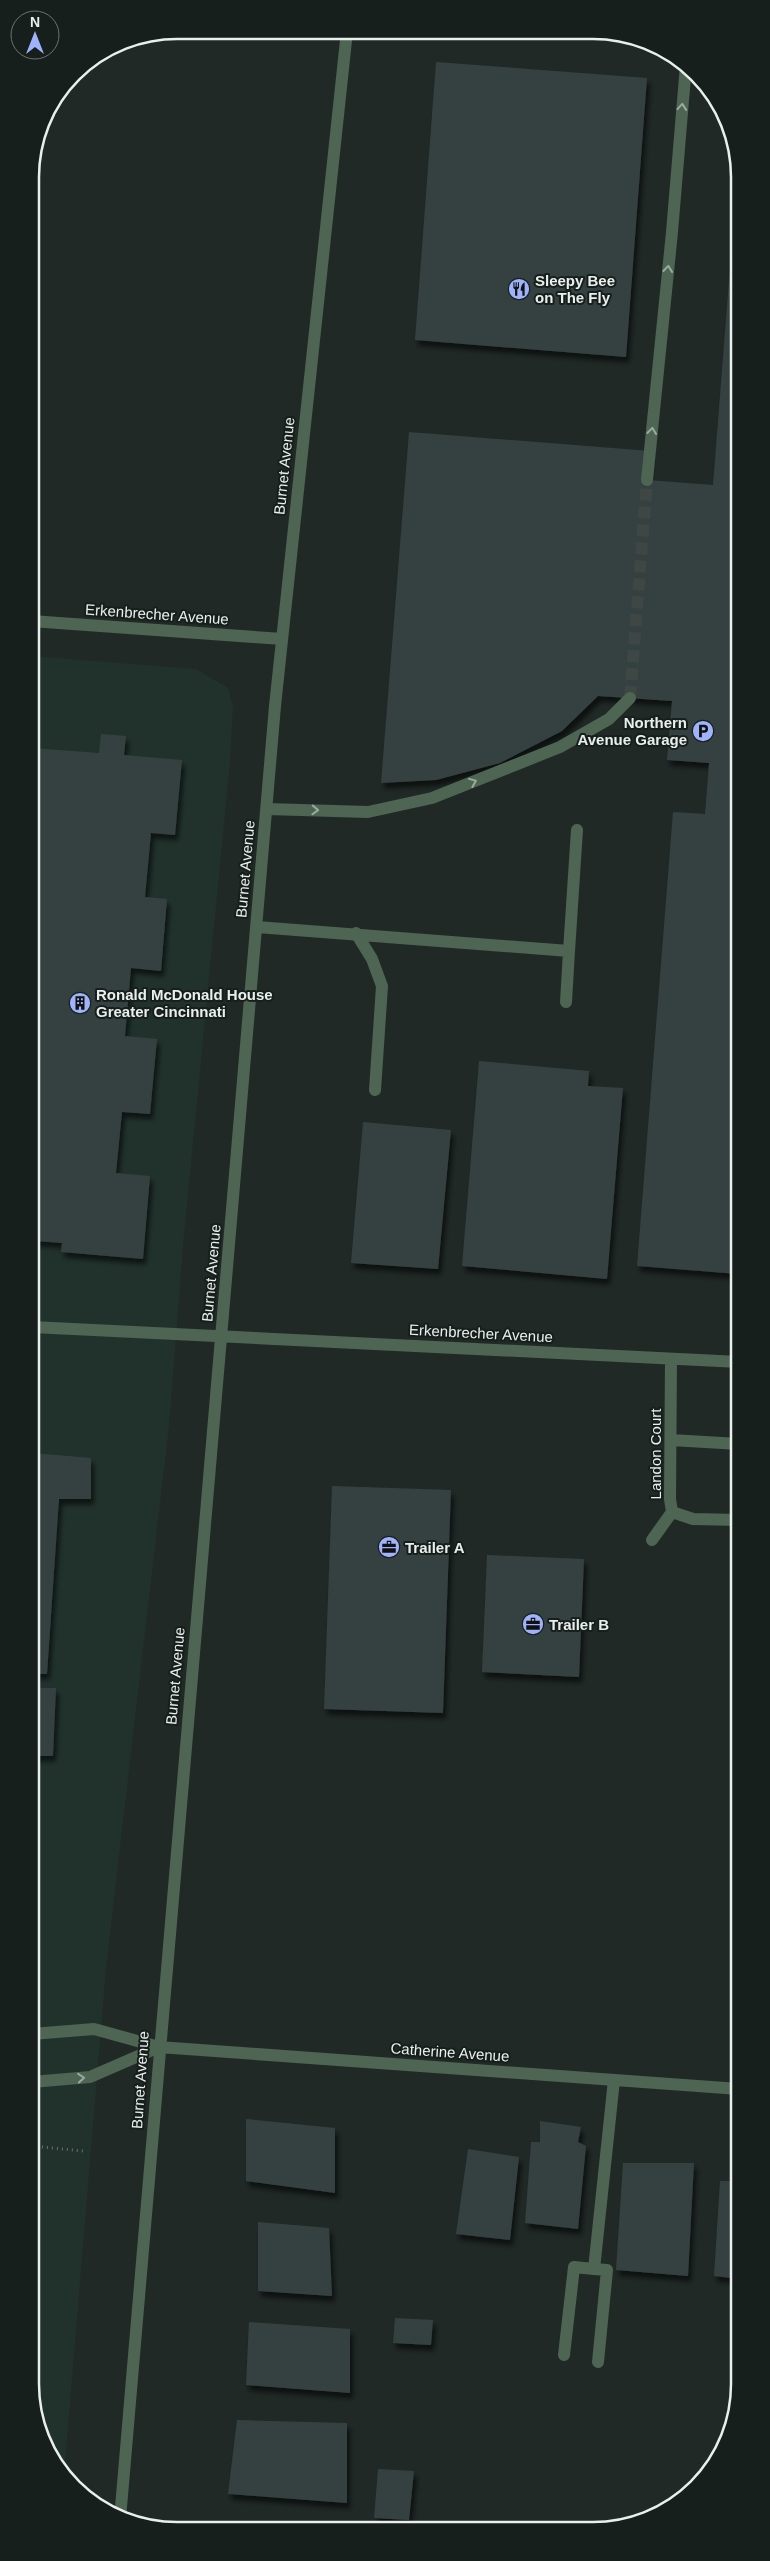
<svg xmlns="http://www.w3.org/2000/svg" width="770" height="2561" font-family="Arial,sans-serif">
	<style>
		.built { fill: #21322c }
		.building { fill: #364140; filter: url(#shadow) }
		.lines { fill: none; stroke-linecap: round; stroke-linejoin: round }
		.minor-tunnel { stroke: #3e4744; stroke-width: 12; stroke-dasharray: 12 6; stroke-linecap: butt }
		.path { stroke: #676f6c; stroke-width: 3; stroke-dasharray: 1 4; stroke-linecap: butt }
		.minor { stroke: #4d6552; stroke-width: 12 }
		.oneway { stroke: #9baa9f }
		.labels { text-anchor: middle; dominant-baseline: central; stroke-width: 4; stroke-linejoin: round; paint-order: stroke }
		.poi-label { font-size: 15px; font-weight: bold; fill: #e9efec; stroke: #171f1c; text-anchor: start }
		.street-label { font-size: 15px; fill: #e9efec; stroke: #171f1c }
		.rim { fill: none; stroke: #e9efec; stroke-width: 2.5 }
	</style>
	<defs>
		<filter id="shadow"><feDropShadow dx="3" dy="5.5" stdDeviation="2.5" flood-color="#0009"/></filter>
	</defs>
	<rect width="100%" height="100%" fill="#202926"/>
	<path class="built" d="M31,656L196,669L228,688L233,706L230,761L183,1246L169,1425L106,1968L64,2475L45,2449L33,2412Z"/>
	<path class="building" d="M436,62L647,78L626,357L415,340Z
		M736,191L737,192L738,1274L637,1266L673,812L705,814L709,763L667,760L672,701L598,696L562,731L500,763L436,780L381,783L409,432L650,451L647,480L713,485Z
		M101,734L126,736L124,755L182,760L175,835L151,833L145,897L167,899L161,971L131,968L125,1036L157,1039L150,1114L122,1112L116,1173L150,1176L143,1259L61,1252L62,1243L35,1241L34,1248H31V748L99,753Z
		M479,1061L589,1071L588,1086L623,1088L607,1279L462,1266Z
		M363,1122L451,1130L438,1269L351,1263Z
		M32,1453L91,1458V1499H59L47,1674H32Z
		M332,1486L451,1490L443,1713L324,1709Z
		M487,1555L584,1559L579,1677L482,1672Z
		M32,1688H56L53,1756H32Z
		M246,2119L335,2128V2193L246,2181Z
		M540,2121L581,2127L578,2142L586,2146L578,2229L525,2223L531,2142H540Z
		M468,2149L519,2157L510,2240L456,2234Z
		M623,2163H694L688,2276L616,2270Z
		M720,2181H739L740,2279L714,2276Z
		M258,2222L329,2228L332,2296L258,2291Z
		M395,2318L433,2320L431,2345L393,2343Z
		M249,2322L350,2329V2393L246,2385Z
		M237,2420L347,2423V2503L228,2494Z
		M378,2469L414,2471L409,2520L374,2518Z
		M602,2522L631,2524L621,2528H601Z
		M237,2523L276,2527V2528H237Z"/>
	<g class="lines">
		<path class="minor-tunnel" d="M630,698L647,480"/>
		<path class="path" d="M32,2146L83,2151"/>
		<path class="minor" d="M647,480L672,232L686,65
			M31,621L282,639
			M267,809L368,812L432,798L560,747L609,719L630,698
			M257,927L569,951L577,830
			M356,933L372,959L382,986L375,1090
			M566,1002L569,951
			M32,1327L739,1362
			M671,1359L670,1499L672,1512L693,1519L739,1520
			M671,1440L739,1444
			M652,1540L672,1512
			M32,2034L94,2029L159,2047L739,2089
			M32,2082L90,2077L159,2047
			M594,2269L607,2270L598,2362
			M564,2355L574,2267L594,2269L614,2080
			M120,2519L275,706L347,31"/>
	</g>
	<defs><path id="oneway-chevron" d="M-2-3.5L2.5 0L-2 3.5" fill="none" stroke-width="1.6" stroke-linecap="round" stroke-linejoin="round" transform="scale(1.25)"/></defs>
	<g class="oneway">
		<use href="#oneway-chevron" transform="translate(682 107) rotate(-85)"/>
		<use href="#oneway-chevron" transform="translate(668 269) rotate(-84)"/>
		<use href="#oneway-chevron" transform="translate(652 431) rotate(-84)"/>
		<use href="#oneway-chevron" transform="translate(473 782) rotate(-22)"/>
		<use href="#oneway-chevron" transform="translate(315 810) rotate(2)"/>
		<use href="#oneway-chevron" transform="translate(81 2078) rotate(-5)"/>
	</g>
	<defs>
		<g id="restaurant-disc" transform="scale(1.125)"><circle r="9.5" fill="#9fb3fd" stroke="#171f1c"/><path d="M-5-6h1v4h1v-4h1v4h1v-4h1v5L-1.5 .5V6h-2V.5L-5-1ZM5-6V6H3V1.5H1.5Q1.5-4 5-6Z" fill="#111"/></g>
		<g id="parking-disc" transform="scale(1.125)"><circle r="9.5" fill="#9fb3fd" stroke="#171f1c"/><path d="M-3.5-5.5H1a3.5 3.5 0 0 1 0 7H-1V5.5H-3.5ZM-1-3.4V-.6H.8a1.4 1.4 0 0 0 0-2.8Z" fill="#111"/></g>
		<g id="building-disc" transform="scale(1.125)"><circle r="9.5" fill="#9fb3fd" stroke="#171f1c"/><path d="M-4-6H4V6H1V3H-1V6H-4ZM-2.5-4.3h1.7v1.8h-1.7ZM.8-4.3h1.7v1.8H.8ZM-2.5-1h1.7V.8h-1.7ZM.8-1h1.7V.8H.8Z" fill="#111"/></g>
		<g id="office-disc" transform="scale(1.125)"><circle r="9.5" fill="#9fb3fd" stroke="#171f1c"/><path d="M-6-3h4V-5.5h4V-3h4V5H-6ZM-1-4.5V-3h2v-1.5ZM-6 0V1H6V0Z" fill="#111"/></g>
	</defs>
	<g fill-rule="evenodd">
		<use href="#restaurant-disc" x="519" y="289"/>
		<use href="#parking-disc" x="703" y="731"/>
		<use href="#building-disc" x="80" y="1003"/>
		<use href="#office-disc" x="389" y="1547"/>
		<use href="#office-disc" x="533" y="1624"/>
	</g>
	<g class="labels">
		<g class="poi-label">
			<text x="535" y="280">Sleepy Bee<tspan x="535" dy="17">on The Fly</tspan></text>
			<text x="687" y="722" text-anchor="end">Northern<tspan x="687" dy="17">Avenue Garage</tspan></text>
			<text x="96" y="994">Ronald McDonald House<tspan x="96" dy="17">Greater Cincinnati</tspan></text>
			<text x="405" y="1547">Trailer A</text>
			<text x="549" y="1624">Trailer B</text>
		</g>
		<g class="street-label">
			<text transform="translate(284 466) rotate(-84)">Burnet Avenue</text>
			<text transform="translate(157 614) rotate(4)">Erkenbrecher Avenue</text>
			<text transform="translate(245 869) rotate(-85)">Burnet Avenue</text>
			<text transform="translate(211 1273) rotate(-85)">Burnet Avenue</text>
			<text transform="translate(481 1333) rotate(3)">Erkenbrecher Avenue</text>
			<text transform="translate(655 1454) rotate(-90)">Landon Court</text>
			<text transform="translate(175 1676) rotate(-85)">Burnet Avenue</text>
			<text transform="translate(450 2052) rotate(4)">Catherine Avenue</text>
			<text transform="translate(140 2080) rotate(-86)">Burnet Avenue</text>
		</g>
	</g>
	<path d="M0 0H770V2561H0ZM177 39H593A138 138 0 0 1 731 177V2384A138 138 0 0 1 593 2522H177A138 138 0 0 1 39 2384V177A138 138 0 0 1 177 39Z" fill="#171f1c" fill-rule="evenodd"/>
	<path class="rim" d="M177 39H593A138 138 0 0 1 731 177V2384A138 138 0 0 1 593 2522H177A138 138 0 0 1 39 2384V177A138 138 0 0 1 177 39Z"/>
	<g transform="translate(35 35)"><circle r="24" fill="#171f1c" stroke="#6b726f"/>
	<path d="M0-4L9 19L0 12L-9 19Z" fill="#9fb3fd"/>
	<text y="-8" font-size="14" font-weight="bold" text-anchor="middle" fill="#e9efec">N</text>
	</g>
</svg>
